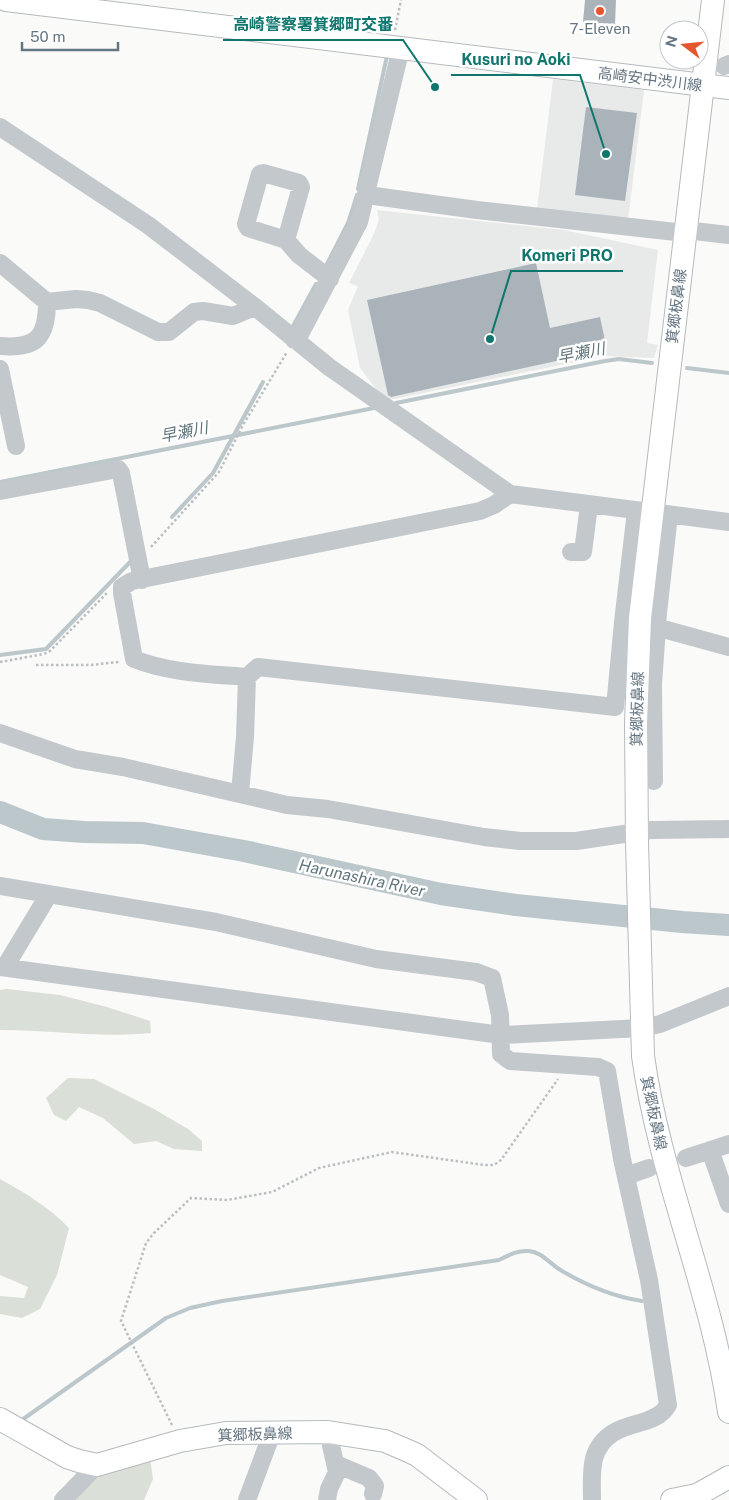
<svg xmlns="http://www.w3.org/2000/svg" width="729" height="1500" font-family="'Public Sans','Noto Sans JP',sans-serif">
	<style>
		.built { fill: #e8e9e9 }
		.green { fill: #dadfd7 }
		.lines { fill: none; stroke-linecap: round; stroke-linejoin: round }
		.stream { stroke: #bbc7cb; stroke-width: 4 }
		.river { stroke: #bbc7cb; stroke-width: 22 }
		.building { fill: #aab3b9 }
		.major-casing { stroke: #b5babe; stroke-width: 24 }
		.path { stroke: #bbbfc2; stroke-width: 2.5; stroke-dasharray: 2.5 2.5; stroke-linecap: butt }
		.minor { stroke: #c3c8cc; stroke-width: 18 }
		.major { stroke: #fff; stroke-width: 22 }
		.poi-dot { fill: #e4572e; stroke: #fff; stroke-width: 2 }
		.labels { text-anchor: middle; dominant-baseline: central; stroke-width: 5; stroke-linejoin: round; paint-order: stroke }
		.poi-label { font-size: 15px; fill: #657683; stroke: #fff }
		.street-label { font-size: 15px; fill: #657683; stroke: #fff }
		.water-label { font-size: 16px; font-style: italic; fill: #60757c; stroke: #fff }
		.leader { fill: none; stroke: #0f766e; stroke-width: 2 }
		.callout-dot { fill: #0f766e; stroke: #fff; stroke-width: 2 }
		.callout-label { font-size: 16px; text-anchor: middle; font-weight: bold; fill: #0f766e; stroke: #fff; stroke-width: 5; stroke-linejoin: round; paint-order: stroke }
	</style>
	<rect width="100%" height="100%" fill="#fafaf8"/>
	<path class="built" d="M553,79L644,90L628,220L537,209Z
		M377,210L564,230L658,250L647,343L658,345L654,358L605,356L389,400L376,389L360,368L348,310L358,286L349,283L373,236L379,220Z"/>
	<path class="green" d="M7,989L60,995L107,1007L150,1021L151,1033C101,1038 50,1030 0,1030V990Z
		M68,1078L94,1079L154,1109L188,1129L202,1141V1151L174,1149L156,1141L134,1144L103,1118L79,1107L66,1121L54,1115L46,1098Z
		M0,1179C25,1193 49,1207 69,1228L57,1275L40,1309L22,1318L0,1314V1296L24,1298L28,1287L0,1275Z
		M150,1458L153,1479L144,1500H70L101,1468Z"/>
	<g class="lines">
		<path class="stream" d="M358,189L387,56
			M327,264L348,223L357,195
			M292,328L316,284
			M687,368L729,373
			M396,403L605,361L619,359L652,363
			M0,482L374,408
			M172,517L213,473L263,382
			M0,655L46,649L132,560
			M19,1422L166,1318L190,1308L222,1301L499,1260C509,1255 518,1250 529,1251C542,1252 551,1265 562,1271C586,1285 615,1297 642,1301"/>
		<path class="river" d="M0,812L43,829L84,832L143,833L244,851L441,894L516,905L682,922L729,925"/>
	</g>
	<path class="building" d="M585,0H616L615,24L583,22Z
		M586,107L637,113L625,201L575,195Z
		M536,263L550,328L600,317L607,350L391,397L388,395L367,300Z"/>
	<g class="lines">
		<g class="major-casing">
			<path id="major" d="M6,0L729,88
				M713,0L640,618L636,723L637,842L643,1056C660,1178 712,1291 729,1412
				M0,1419L67,1457L79,1461L97,1465L180,1441L226,1433L328,1432L385,1441L406,1450L417,1455L476,1500
				M672,1500L697,1495L729,1477"/>
		</g>
		<path class="path" d="M395,30L401,0
			M151,547L219,472L243,425L287,352
			M0,662L44,654L50,651L107,593
			M36,665H90L119,662
			M172,1425L121,1321L146,1243L154,1233L191,1198L227,1200L272,1192L319,1168L392,1152L484,1165H494L501,1160L558,1079"/>
		<path class="minor" d="M724,66L729,64
			M0,127L148,225L255,307L329,367L510,494L729,522
			M367,195L477,210L685,233L694,231L729,235
			M286,240L301,187L299,183L263,173L260,174L246,224L248,228L286,240L299,255L330,279
			M0,263L47,302L76,299L88,300L100,303L158,332H169L194,312L203,311L233,316L255,307
			M294,340L300,334L359,222L401,48
			M0,346C36,349 47,338 47,302
			M0,369L16,446
			M0,491L118,469L121,473L142,580
			M571,552H583L589,505
			M656,627L729,647
			M247,677C209,674 169,673 134,659L122,593V587L132,581L480,511L494,505L510,494
			M0,733L75,759L123,767L287,805L328,809L484,837L520,841H576L651,830L729,829
			M654,781L653,684L658,613L669,515
			M240,793L245,737L247,677L258,667L615,707L623,622L636,511
			M0,886L216,922L376,959L476,972L492,978L500,1015L501,1054L510,1061L598,1067L607,1071L622,1159L649,1280L668,1405C663,1414 656,1417 646,1421C636,1424 622,1427 613,1433C588,1449 592,1474 592,1500
			M0,967L501,1035L642,1028L660,1024L729,996
			M5,967L49,894
			M710,1150L729,1204
			M686,1158L729,1144
			M626,1176L649,1168
			M336,1464L369,1478L375,1486L373,1494
			M63,1500L97,1465
			M247,1500L272,1433
			M327,1500L329,1489L337,1472L328,1432"/>
		<use href="#major" class="major"/>
	</g>
	<circle class="poi-dot" cx="600" cy="11" r="5"/>
	<g class="labels">
		<g class="poi-label">
			<text x="600" y="28">7-Eleven</text>
		</g>
		<g class="street-label">
			<text transform="translate(650 79) rotate(7)">高崎安中渋川線</text>
			<text transform="translate(676 306) rotate(-83)">箕郷板鼻線</text>
			<text transform="translate(637 709) rotate(-89)">箕郷板鼻線</text>
			<text transform="translate(654 1113) rotate(78)">箕郷板鼻線</text>
			<text transform="translate(255 1434) rotate(-2)">箕郷板鼻線</text>
		</g>
		<g class="water-label">
			<text transform="translate(581 353) rotate(-11)">早瀬川</text>
			<text transform="translate(184 432) rotate(-11)">早瀬川</text>
			<text transform="translate(362 878) rotate(12)">Harunashira River</text>
		</g>
	</g>
	<path class="leader" d="M435 87L403 40H223M606 154L580 75H451M490 339L511 271H623"/>
	<g class="callout-dot">
		<circle cx="435" cy="87" r="5"/>
		<circle cx="606" cy="154" r="5"/>
		<circle cx="490" cy="339" r="5"/>
	</g>
	<g class="callout-label">
		<text x="313" y="30">高崎警察署箕郷町交番</text>
		<text x="516" y="65">Kusuri no Aoki</text>
		<text x="567" y="261">Komeri PRO</text>
	</g>
	<g transform="translate(684 45) rotate(286)"><circle r="24" fill="#ffffff" stroke="#c1c8cd"/>
	<path d="M0-4L9 19L0 12L-9 19Z" fill="#e4572e"/>
	<text y="-8" font-size="14" font-weight="bold" text-anchor="middle" fill="#657683">N</text>
	</g>
	<path d="M22 42v8h96v-8" fill="none" stroke="#657683" stroke-width="2.5"/>
	<text x="30" y="42" font-size="15" fill="#657683" stroke="#ffffff" stroke-width="4" paint-order="stroke">50 m</text>
</svg>
